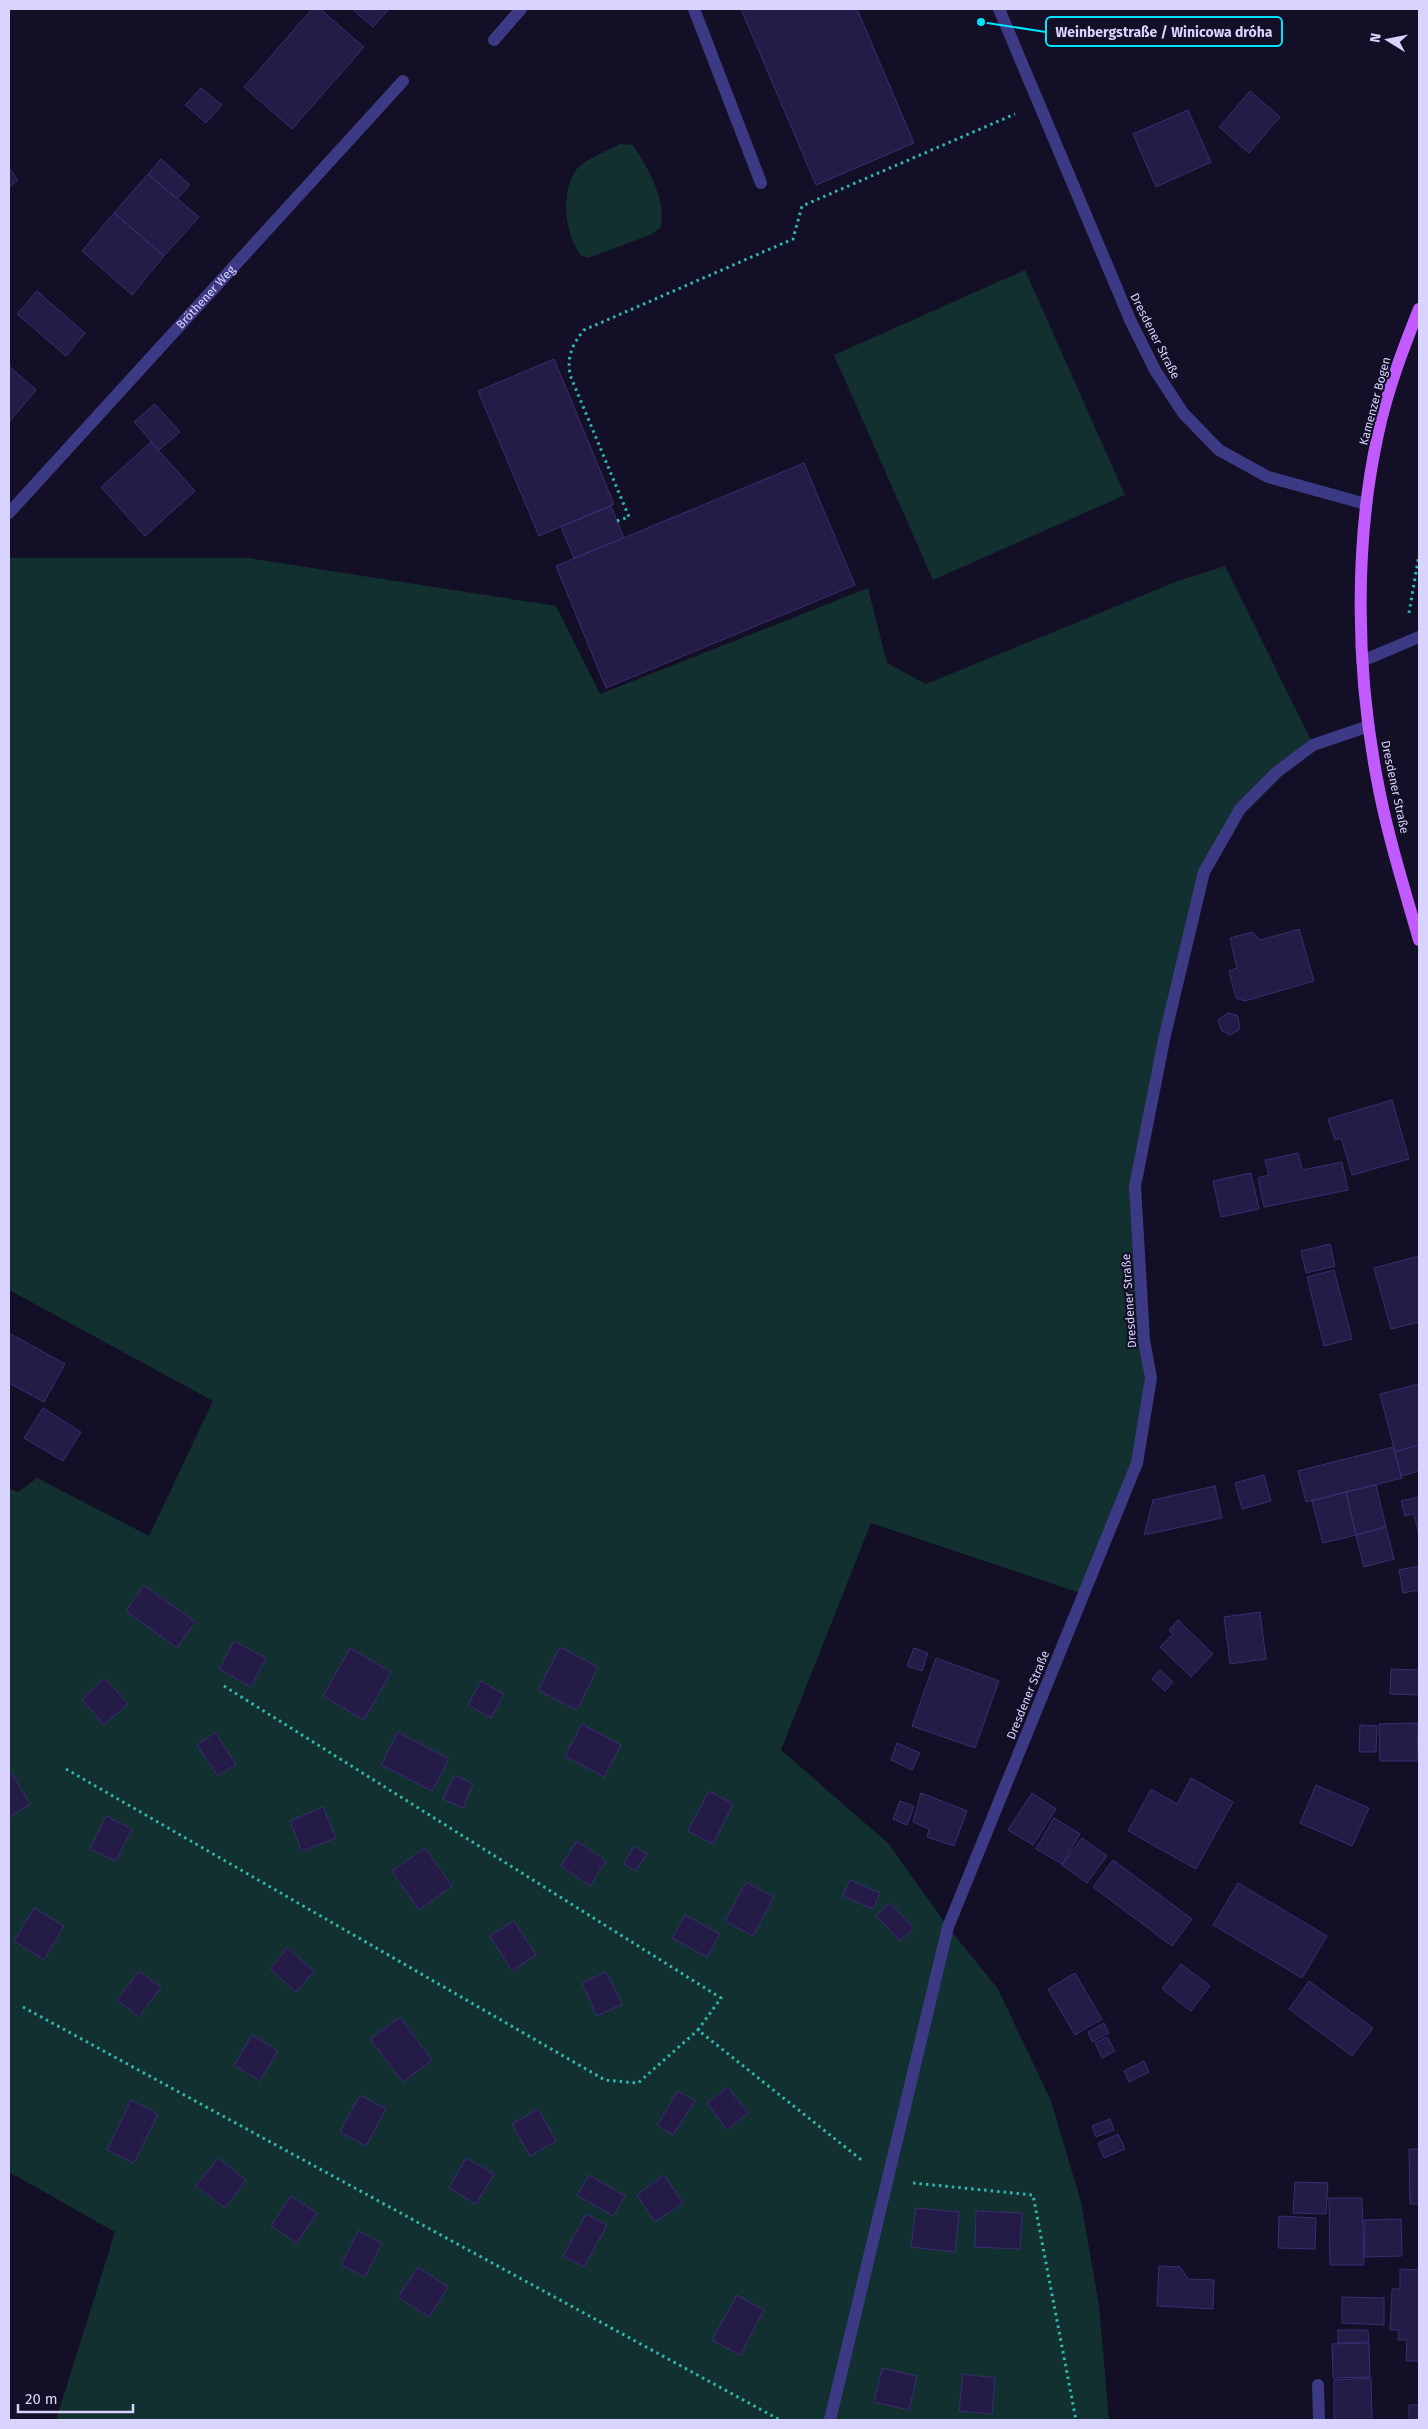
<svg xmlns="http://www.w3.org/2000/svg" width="1428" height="2429" font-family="'Fira Sans',sans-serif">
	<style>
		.green { fill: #12302f }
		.building { fill: #241b47; stroke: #3b2d73 }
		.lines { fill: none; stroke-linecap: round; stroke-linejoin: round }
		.path { stroke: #2fb8b0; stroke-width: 3; stroke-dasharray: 2.5 4; stroke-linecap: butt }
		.service { stroke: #3d3a85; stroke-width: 12 }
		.minor { stroke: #3d3a85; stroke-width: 12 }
		.primary { stroke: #c25bff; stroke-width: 12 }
		.labels { text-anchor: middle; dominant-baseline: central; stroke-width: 4.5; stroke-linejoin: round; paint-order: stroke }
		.street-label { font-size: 12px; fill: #d9d4ff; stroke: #130f26 }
		.leader { fill: none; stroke: #00e5ff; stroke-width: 2 }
		.callout-dot { fill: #00e5ff; stroke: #130f26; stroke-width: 2 }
		.callout { fill: #130f26; stroke: #00e5ff; stroke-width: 2 }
		.callout-label { font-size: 14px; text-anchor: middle; font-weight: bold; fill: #d9d4ff }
	</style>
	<rect width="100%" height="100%" fill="#130f26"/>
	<path class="green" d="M620,144L633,145C648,168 666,199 661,227L652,234L589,258L580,255C565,232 560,194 576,170C583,160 609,150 620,144Z
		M1025,270L1125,495L933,580L834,355Z
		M9,558H248L556,606L600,694L868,588L887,663L926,684L1178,581L1225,566L1313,744L1239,808L1203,872L1135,1186L1151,1378L1137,1462L1083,1594L871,1523L781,1750L888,1843L948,1927L998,1989L1051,2101L1081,2202L1099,2305L1109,2420H56L115,2232L9,2172V1489L18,1492L37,1478L149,1536L213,1401L9,1290Z"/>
	<path class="building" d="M312,9H320L364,47L292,129L244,87Z
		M352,9H389L373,27Z
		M741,9H857L914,143L816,185Z
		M201,88L222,105L206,123L185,105Z
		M1250,91L1280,117L1249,153L1219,127Z
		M1188,110L1211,162L1156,187L1133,134Z
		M161,159L190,185L177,199L148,174Z
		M9,168L18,180L9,187Z
		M148,174L199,217L164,256L114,213Z
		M114,213L164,256L132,295L82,251Z
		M37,291L85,333L66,356L17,314Z
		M554,359L614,504L539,536L478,391Z
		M9,366L36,390L9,422Z
		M155,404L180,432L159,450L134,422Z
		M151,442L195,491L145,536L101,487Z
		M804,463L855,585L606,688L556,566Z
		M611,506L624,538L574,558L561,527Z
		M1299,929L1314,981L1245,1001L1236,998L1229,971L1237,968L1230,938L1252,932L1261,940Z
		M1228,1013L1238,1016L1240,1029L1230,1035L1221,1030L1218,1020Z
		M1392,1100L1409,1159L1352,1175L1341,1138L1335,1140L1328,1119Z
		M1298,1153L1302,1170L1342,1162L1348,1190L1264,1207L1258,1178L1269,1175L1265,1160Z
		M1251,1173L1259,1209L1221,1217L1213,1181Z
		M1330,1244L1335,1266L1306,1273L1301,1251Z
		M1419,1256V1322L1391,1329L1374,1268Z
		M1334,1270L1352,1339L1324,1346L1307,1277Z
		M9,1333L65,1364L44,1402L9,1383Z
		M1419,1384V1445L1395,1452L1380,1394Z
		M43,1408L81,1432L63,1461L24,1438Z
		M1419,1445V1471L1401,1476L1395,1452Z
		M1393,1447L1402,1478L1306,1502L1298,1471Z
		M1264,1475L1271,1501L1242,1509L1235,1483Z
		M1376,1485L1386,1527L1356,1535L1346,1492Z
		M1215,1486L1222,1518L1144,1535L1153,1500Z
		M1346,1492L1356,1535L1323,1543L1312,1501Z
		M1419,1497V1535L1414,1514L1405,1516L1401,1501Z
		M1386,1527L1394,1559L1364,1567L1356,1535Z
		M1419,1566V1590L1403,1593L1399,1570Z
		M144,1585L195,1622L177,1648L126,1611Z
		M1260,1612L1266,1659L1230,1664L1224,1617Z
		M1178,1620L1213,1654L1191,1677L1160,1647L1173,1634L1169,1630Z
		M234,1641L266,1658L251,1687L219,1669Z
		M560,1647L598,1667L577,1710L538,1690Z
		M350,1648L391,1672L364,1720L323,1696Z
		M914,1648L928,1653L922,1671L907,1666Z
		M936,1658L999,1681L975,1748L912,1726Z
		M1391,1669L1419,1670V1695L1390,1694Z
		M1160,1670L1173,1682L1165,1691L1152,1679Z
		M105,1678L128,1704L104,1725L82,1699Z
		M481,1681L504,1694L491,1718L468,1705Z
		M1418,1723L1417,1761H1380L1379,1724Z
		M582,1724L621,1745L604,1777L565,1756Z
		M1360,1725L1377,1726L1376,1752H1359Z
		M215,1732L236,1764L218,1776L197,1745Z
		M398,1732L449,1759L432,1791L381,1765Z
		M897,1743L920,1753L912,1770L891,1760Z
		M11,1772L30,1804L9,1817V1774Z
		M455,1775L473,1784L463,1808L443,1799Z
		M1191,1778L1233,1802L1196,1869L1128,1831L1151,1789L1177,1804Z
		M1316,1785L1369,1808L1352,1846L1300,1823Z
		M709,1791L733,1804L713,1844L688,1831Z
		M921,1793L967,1811L954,1846L927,1837L929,1829L913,1822Z
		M1032,1793L1056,1809L1033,1845L1008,1830Z
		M900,1801L914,1806L907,1825L893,1819Z
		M323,1807L336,1838L302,1851L290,1821Z
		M106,1816L132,1829L116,1861L90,1849Z
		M1054,1818L1080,1834L1062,1864L1036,1849Z
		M1082,1838L1107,1856L1087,1883L1062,1865Z
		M577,1841L606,1861L590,1886L561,1866Z
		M634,1846L647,1854L636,1871L624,1864Z
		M425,1848L452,1886L419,1910L392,1871Z
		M1113,1860L1192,1919L1172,1946L1093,1887Z
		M850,1880L880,1893L873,1909L843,1896Z
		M746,1882L774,1897L753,1936L725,1921Z
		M1238,1883L1327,1936L1302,1978L1213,1925Z
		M890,1903L914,1928L900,1941L876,1915Z
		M34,1908L64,1926L44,1960L14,1941Z
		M685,1915L720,1934L707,1957L672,1938Z
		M514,1921L536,1955L512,1971L490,1936Z
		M287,1948L314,1971L296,1992L270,1969Z
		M1181,1964L1210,1986L1191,2011L1162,1989Z
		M139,1971L161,1987L139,2017L117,2000Z
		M606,1972L622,2004L597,2016L582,1983Z
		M1075,1973L1102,2019L1075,2035L1048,1989Z
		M1309,1981L1373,2028L1352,2056L1289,2009Z
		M400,2017L432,2060L403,2082L370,2039Z
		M1104,2023L1109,2033L1092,2042L1088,2032Z
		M252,2035L278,2051L260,2081L234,2065Z
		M1107,2037L1115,2051L1102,2058L1095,2043Z
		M1144,2061L1149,2072L1129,2082L1124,2071Z
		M728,2087L748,2113L727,2130L707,2103Z
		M678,2091L695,2101L673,2135L657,2125Z
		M360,2095L386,2109L366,2146L340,2132Z
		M131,2100L158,2114L134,2163L107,2150Z
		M538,2109L556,2141L530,2156L512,2124Z
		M1110,2119L1114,2130L1096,2137L1092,2126Z
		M1118,2134L1125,2149L1104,2158L1098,2143Z
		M1409,2149H1419V2204H1410Z
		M218,2158L246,2180L225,2208L196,2186Z
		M466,2158L494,2174L476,2204L449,2188Z
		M589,2175L625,2196L613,2216L577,2195Z
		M664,2175L683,2203L655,2222L637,2195Z
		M1295,2182L1328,2183L1326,2214L1293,2213Z
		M291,2196L317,2213L297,2243L271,2226Z
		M1329,2198H1362L1364,2265H1330Z
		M916,2208L959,2212L955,2252L911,2247Z
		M976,2211L1022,2213L1020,2249L975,2247Z
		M586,2214L607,2225L584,2267L563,2256Z
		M1279,2216L1316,2218L1315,2249L1278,2248Z
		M1401,2219L1402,2256L1365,2257L1364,2220Z
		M358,2231L382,2243L365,2277L341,2265Z
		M1159,2266L1180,2267L1188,2279L1214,2280L1213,2309L1157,2306Z
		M418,2267L448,2287L429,2317L398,2297Z
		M1400,2269L1419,2270V2361H1406L1407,2340H1398L1399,2330H1390L1392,2289H1400Z
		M737,2295L764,2310L740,2355L712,2340Z
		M1342,2297L1384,2298V2325L1342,2323Z
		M1338,2330H1368L1369,2342L1338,2343Z
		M1369,2343L1370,2377L1333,2378L1332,2344Z
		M882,2368L917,2376L909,2410L874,2402Z
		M963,2374L995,2378L992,2414L959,2411Z
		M1371,2378L1372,2420H1334V2380Z
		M1409,2405H1419V2420H1409Z"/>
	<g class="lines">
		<path class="path" d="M617,521L629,517L570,375C567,356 572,345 584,330L793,239L802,206L1015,114
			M1409,613L1419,555
			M224,1686L721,1998L698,2030L864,2162
			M66,1769L605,2080L638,2083L698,2030
			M23,2007L780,2420
			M913,2183L1033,2195L1076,2420"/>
		<path class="service" d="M694,9L761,183
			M494,40L521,9
			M1362,661L1419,637
			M1318,2385L1319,2420
			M830,2420L948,1927"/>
		<g class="minor">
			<path d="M999,9L1131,322L1155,370L1183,413L1219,450L1268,477L1366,504"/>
			<path id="s1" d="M9,513L403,81"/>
			<path d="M948,1927L1137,1463L1151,1378L1144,1340L1135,1186L1165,1035L1204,872L1240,809L1277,772L1313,745L1369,726"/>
		</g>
		<path class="primary" d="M1419,309C1403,349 1387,391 1378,434C1354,543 1356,670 1377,779C1387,834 1404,887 1419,940"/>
	</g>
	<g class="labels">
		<g class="street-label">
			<text stroke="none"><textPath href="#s1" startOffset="292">Bröthener Weg</textPath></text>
			<text transform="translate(1155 336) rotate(63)">Dresdener Straße</text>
			<text transform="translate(1375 401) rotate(-75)">Kamenzer Bogen</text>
			<text transform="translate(1395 787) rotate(78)">Dresdener Straße</text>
			<text transform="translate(1129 1301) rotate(-94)">Dresdener Straße</text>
			<text transform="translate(1028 1695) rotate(-68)">Dresdener Straße</text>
		</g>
	</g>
	<path class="leader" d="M981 22L1046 32"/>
	<circle class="callout-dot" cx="981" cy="22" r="5"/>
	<rect class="callout" x="1046" y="17" width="236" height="29" rx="5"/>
	<g class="callout-label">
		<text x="1164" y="37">Weinbergstraße / Winicowa dróha</text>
	</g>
	<rect width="1428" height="2429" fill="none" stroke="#d9d4ff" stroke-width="20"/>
	<g transform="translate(1388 40) rotate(280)" stroke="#130f26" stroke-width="4" paint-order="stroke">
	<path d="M0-4L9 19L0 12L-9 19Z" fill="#d9d4ff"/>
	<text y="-8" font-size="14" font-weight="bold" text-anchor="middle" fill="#d9d4ff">N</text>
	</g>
	<path d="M18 2404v8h115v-8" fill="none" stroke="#d9d4ff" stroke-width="2.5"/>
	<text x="25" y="2404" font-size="15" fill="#d9d4ff" stroke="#130f26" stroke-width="4" paint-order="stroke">20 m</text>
</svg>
